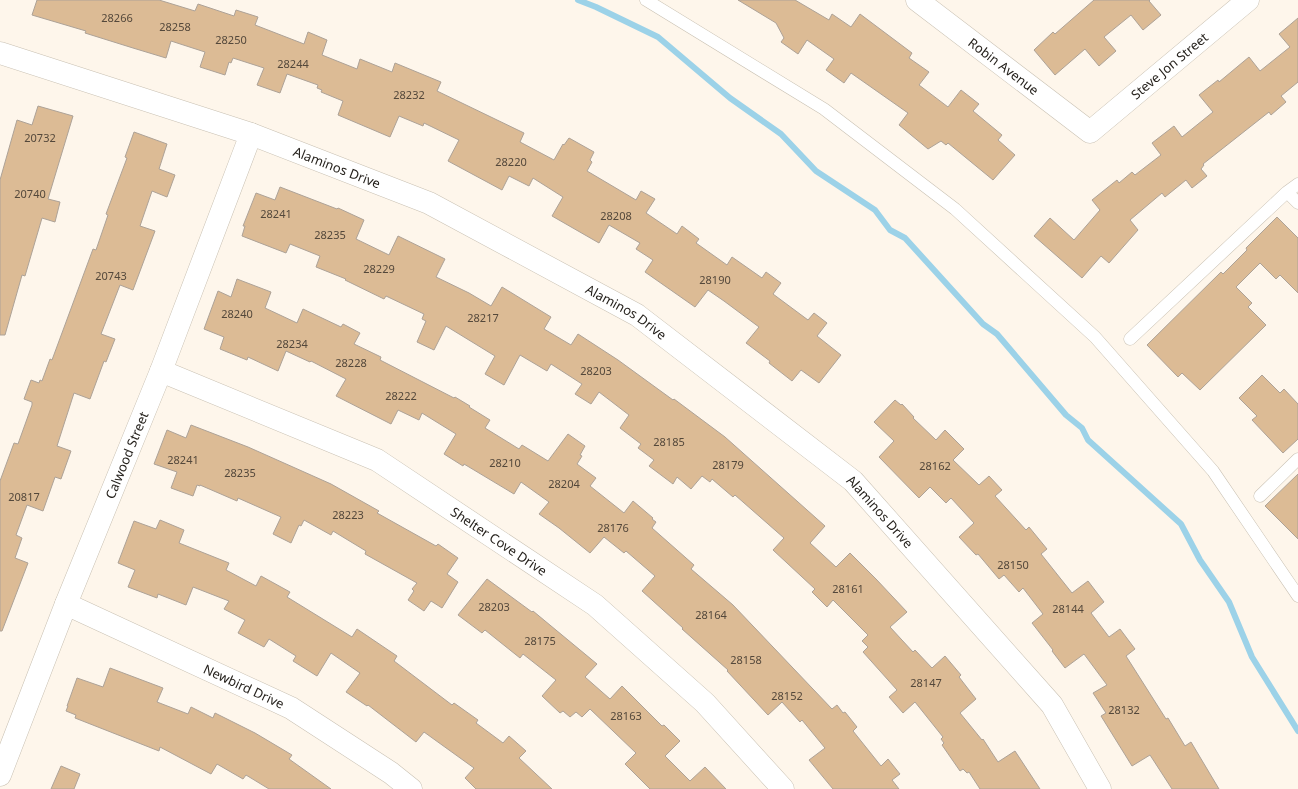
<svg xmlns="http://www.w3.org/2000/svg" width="1298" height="789" font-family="'Noto Sans',sans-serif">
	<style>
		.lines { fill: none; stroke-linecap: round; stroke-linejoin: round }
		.stream { stroke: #9cd2e8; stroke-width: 6 }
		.building { fill: #dcbb95; stroke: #ada297 }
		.service-casing { stroke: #c9c1b3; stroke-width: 13 }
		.minor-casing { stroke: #c9c1b3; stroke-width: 23 }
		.service { stroke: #fff; stroke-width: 12 }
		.minor { stroke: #fff; stroke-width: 22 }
		.labels { text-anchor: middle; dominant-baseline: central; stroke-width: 3; stroke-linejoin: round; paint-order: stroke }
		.number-label { font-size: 11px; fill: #54483b }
		.street-label { font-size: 13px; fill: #26221d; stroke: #fef6eb }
	</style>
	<rect width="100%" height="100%" fill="#fef6eb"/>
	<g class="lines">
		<path class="stream" d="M578,0L596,7L658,37L730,98L781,134L816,171L875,210L890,230L905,238L983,324L997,334L1066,415L1082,428L1088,440L1181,524L1200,560L1229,602L1252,657L1298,731"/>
	</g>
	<path class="building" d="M37,0H159L195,11L198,4L234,16L236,10L258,17L255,25L304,44L308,32L327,40L322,55L357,69L360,59L392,72L395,63L441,82L437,91L524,133L520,142L554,160L563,144L564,145L569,138L594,152L590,160L592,162L587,171L636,200L641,191L655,199L646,213L677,234L682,226L699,239L696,243L727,265L732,257L762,278L766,272L781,283L773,294L808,320L814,313L827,323L817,336L841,355L819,383L801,370L792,381L769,363L770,361L746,343L759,327L724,301L708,290L695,307L645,272L653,260L636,249L640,243L609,225L599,243L552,216L563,197L533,178L529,186L509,176L502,190L448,161L459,140L424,123L423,126L399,116L390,137L338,115L343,101L321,92L322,90L317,88L318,85L287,74L280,93L257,85L264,68L233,58L231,63L229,62L225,75L200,67L205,52L171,41L166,58L133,48L85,33L86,31L32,15Z
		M738,0H795L829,20L832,14L851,27L860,14L912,53L909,58L929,72L919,85L948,107L961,90L979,104L973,111L1002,135L998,140L1015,155L993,180L948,143L946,145L941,141L928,149L899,125L908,113L851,73L844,83L826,70L834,59L807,40L798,54L781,42L784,38L776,23Z
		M1094,0H1150L1149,1L1161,15L1143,30L1131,15L1104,37L1116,51L1099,66L1085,49L1055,75L1034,50L1053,32L1055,34Z
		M1298,18V82L1281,96L1286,102L1271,115L1269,112L1203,164L1204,165L1201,169L1207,176L1192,188L1186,180L1165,197L1162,193L1130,220L1138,230L1109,263L1101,256L1082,278L1034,236L1050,218L1074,240L1100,210L1092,200L1117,180L1119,183L1132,172L1135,175L1161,155L1152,143L1174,126L1182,137L1213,112L1199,95L1218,80L1219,82L1249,57L1260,71L1290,47L1279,34Z
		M38,106L73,116L48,199L60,202L55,222L42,218L25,276L22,275L5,335H0V180L17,120L32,125Z
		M134,132L167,144L159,169L175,175L167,197L152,191L140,226L155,231L133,290L120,285L101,334L115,339L106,362L104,361L90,399L74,393L57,446L71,451L61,479L55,477L43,511L27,505L16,535L22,538L15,558L28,563L2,631H0V481L14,443L18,444L32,405V402L24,399L31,380L39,383L40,380L42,381L50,359L52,360L93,249L96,250L108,215L106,214L127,158L125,157Z
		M280,187L337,209L338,208L364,220L356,239L389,255L398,236L445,259L436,277L469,293L491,306L502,287L551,317L544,329L571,345L578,334L618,360L673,400L674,399L725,437L825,526L810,543L836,567L850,553L876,579L907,612L890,627L913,652L915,650L932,668L945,656L961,675L959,677L976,699L960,713L982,740L983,739L998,762L1015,751L1040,789H980L969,772L967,773L963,769L960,771L942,745L944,743L941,739L943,737L915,702L903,713L889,697L897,690L863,652L868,647L862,641L868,635L833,600L827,607L812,592L815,589L773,550L784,538L735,495L733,497L712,479L710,482L702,476L691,489L677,477L673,484L649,466L654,460L638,448L641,444L620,428L629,415L599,392L591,404L575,394L582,384L551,364L547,371L520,355L504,385L485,374L495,356L446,326L434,350L417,342L426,321L422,319L424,314L386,296L384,299L345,280L346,279L316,267L320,256L290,244L286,253L242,236L245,226H243L256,193L275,200Z
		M1277,217L1298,238V293L1280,275L1276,279L1260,263L1236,287L1252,303L1248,307L1266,325L1200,390L1182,373L1178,377L1147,345L1221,272L1223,274L1247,250L1246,248Z
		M237,279L271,292L265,308L297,323L303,309L341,327L343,324L360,333L354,344L381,357L380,360L454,398L455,397L470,406L469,407L490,420L485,428L519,449L522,445L548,461L568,434L585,446L580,455L582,456L577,464L596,478L590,486L624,513L633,501L653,518L652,519L656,522L652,528L694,565L691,569L733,605L832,709L837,705L843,713L845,712L857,727L853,731L881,766L888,759L900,774L892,780L899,789H833L809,760L825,748L802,720L800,722L782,702L768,715L727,671L728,670L682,629L683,628L642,591L655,576L626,551L624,553L604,537L590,553L559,528L539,514L549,502L521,482L514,494L464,464L463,466L444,454L456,434L422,413L419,420L398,410L391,424L336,396L346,379L311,361L310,362L286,351L278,371L248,357L247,360L220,349L224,337L204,329L218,291L231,297Z
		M1262,375L1280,393L1284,389L1298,404V439L1283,453L1252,420L1257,416L1239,398Z
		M895,400L901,405L902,404L914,417L913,418L936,440L945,430L964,449L953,460L979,485L989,476L1002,490L995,496L1026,530L1029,527L1047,549L1041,554L1072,593L1088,581L1104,602L1091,613L1109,637L1120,629L1135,649L1126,656L1166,719L1168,718L1185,746L1191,742L1219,789H1172L1150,755L1132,766L1101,716L1106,713L1093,693L1107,685L1084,654L1065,668L1052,651L1053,650L1032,623L1043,614L1023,588L1019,592L1004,575L999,579L978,554L976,555L959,537L974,523L951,498L946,503L930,487L919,498L879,457L894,441L874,422Z
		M191,425L248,447L331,484L379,511L377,513L436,546L438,544L458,558L447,574L458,582L442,608L431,601L424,611L408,600L414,591L412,589L417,583L365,554L366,551L333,531L331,535L304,520L301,526L299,525L291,543L273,534L281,517L238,498L237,501L200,485V486L197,485L193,496L171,488L177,472L154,464L167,430L186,438Z
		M1298,474V539L1265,506Z
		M160,520L184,530L179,543L229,563L226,570L256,586L261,576L290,592L287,597L352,637L357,629L397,656L394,661L452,705L454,703L478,720L476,723L503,743L509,736L526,751L519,758L552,789H476L465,778L474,768L424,732L416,742L368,705L367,706L346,692L360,673L331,653L317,676L293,661L296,656L269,639L264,647L238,633L245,620L224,609L229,601L193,587L186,605L158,594L157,598L128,587L135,570L118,563L134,521L156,529Z
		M487,579L532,612L533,611L597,664L585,677L610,699L622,686L662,726L664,725L680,741L665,756L690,781L705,767L726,789H650L625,764L636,753L590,709L582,717L576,712L570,717L563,711L560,713L542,696L556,680L523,654L520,658L485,630L482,633L458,615Z
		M110,668L163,688L157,702L188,714L191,707L213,718L215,713L255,733L292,755L289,759L331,789H269L246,775L243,779L217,764L211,774L160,747L159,751L75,718L76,715L66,711L68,706H67L77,678L103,687Z
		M61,766L80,774L74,789H51Z"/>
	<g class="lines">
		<g class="service-casing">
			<path id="service" d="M646,0L824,109L955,209L1095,337L1213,471L1298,596
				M1287,192L1298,203
				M1130,339L1287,192L1298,184
				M1260,496L1298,459"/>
		</g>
		<g class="minor-casing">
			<g id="minor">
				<path id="s1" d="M917,0L1090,132L1248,0"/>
				<path id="s2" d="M0,53L251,134L429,203L637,315L853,481L1052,705L1100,789"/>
				<path id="s3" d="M161,371L377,460L595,605L705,703L783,789"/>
				<path id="s4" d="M66,604L291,708L391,773L411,789"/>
				<path id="s5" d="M0,775L66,604L161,371L251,134"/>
			</g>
		</g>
		<use href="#service" class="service"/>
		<use href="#minor" class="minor"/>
	</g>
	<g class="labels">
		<g class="number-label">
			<text x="117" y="17">28266</text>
			<text x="175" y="26">28258</text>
			<text x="231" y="39">28250</text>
			<text x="293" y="63">28244</text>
			<text x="409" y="94">28232</text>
			<text x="40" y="137">20732</text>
			<text x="511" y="161">28220</text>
			<text x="30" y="193">20740</text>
			<text x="276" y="213">28241</text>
			<text x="616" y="215">28208</text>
			<text x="330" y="234">28235</text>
			<text x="379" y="268">28229</text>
			<text x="111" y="275">20743</text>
			<text x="715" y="279">28190</text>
			<text x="237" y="313">28240</text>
			<text x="483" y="317">28217</text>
			<text x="292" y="343">28234</text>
			<text x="351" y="362">28228</text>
			<text x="596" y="370">28203</text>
			<text x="401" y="395">28222</text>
			<text x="669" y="441">28185</text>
			<text x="183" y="459">28241</text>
			<text x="505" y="462">28210</text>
			<text x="728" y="464">28179</text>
			<text x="935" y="465">28162</text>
			<text x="240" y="472">28235</text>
			<text x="564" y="483">28204</text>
			<text x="24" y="496">20817</text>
			<text x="348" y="514">28223</text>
			<text x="613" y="527">28176</text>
			<text x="1013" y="564">28150</text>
			<text x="848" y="588">28161</text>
			<text x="494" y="606">28203</text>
			<text x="1068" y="608">28144</text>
			<text x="711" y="614">28164</text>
			<text x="540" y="640">28175</text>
			<text x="746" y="659">28158</text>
			<text x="926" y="682">28147</text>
			<text x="787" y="695">28152</text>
			<text x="1124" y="709">28132</text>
			<text x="626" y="715">28163</text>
		</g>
		<g class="street-label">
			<text stroke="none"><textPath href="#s1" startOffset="109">Robin Avenue</textPath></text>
			<text stroke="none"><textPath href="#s1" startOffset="321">Steve Jon Street</textPath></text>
			<text stroke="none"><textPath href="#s2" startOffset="356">Alaminos Drive</textPath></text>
			<text stroke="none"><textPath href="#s2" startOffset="680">Alaminos Drive</textPath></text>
			<text stroke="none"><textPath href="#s5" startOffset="344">Calwood Street</textPath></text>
			<text stroke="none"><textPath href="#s2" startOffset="1004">Alaminos Drive</textPath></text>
			<text stroke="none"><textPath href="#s3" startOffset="380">Shelter Cove Drive</textPath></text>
			<text stroke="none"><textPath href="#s4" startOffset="196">Newbird Drive</textPath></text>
		</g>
	</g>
</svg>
